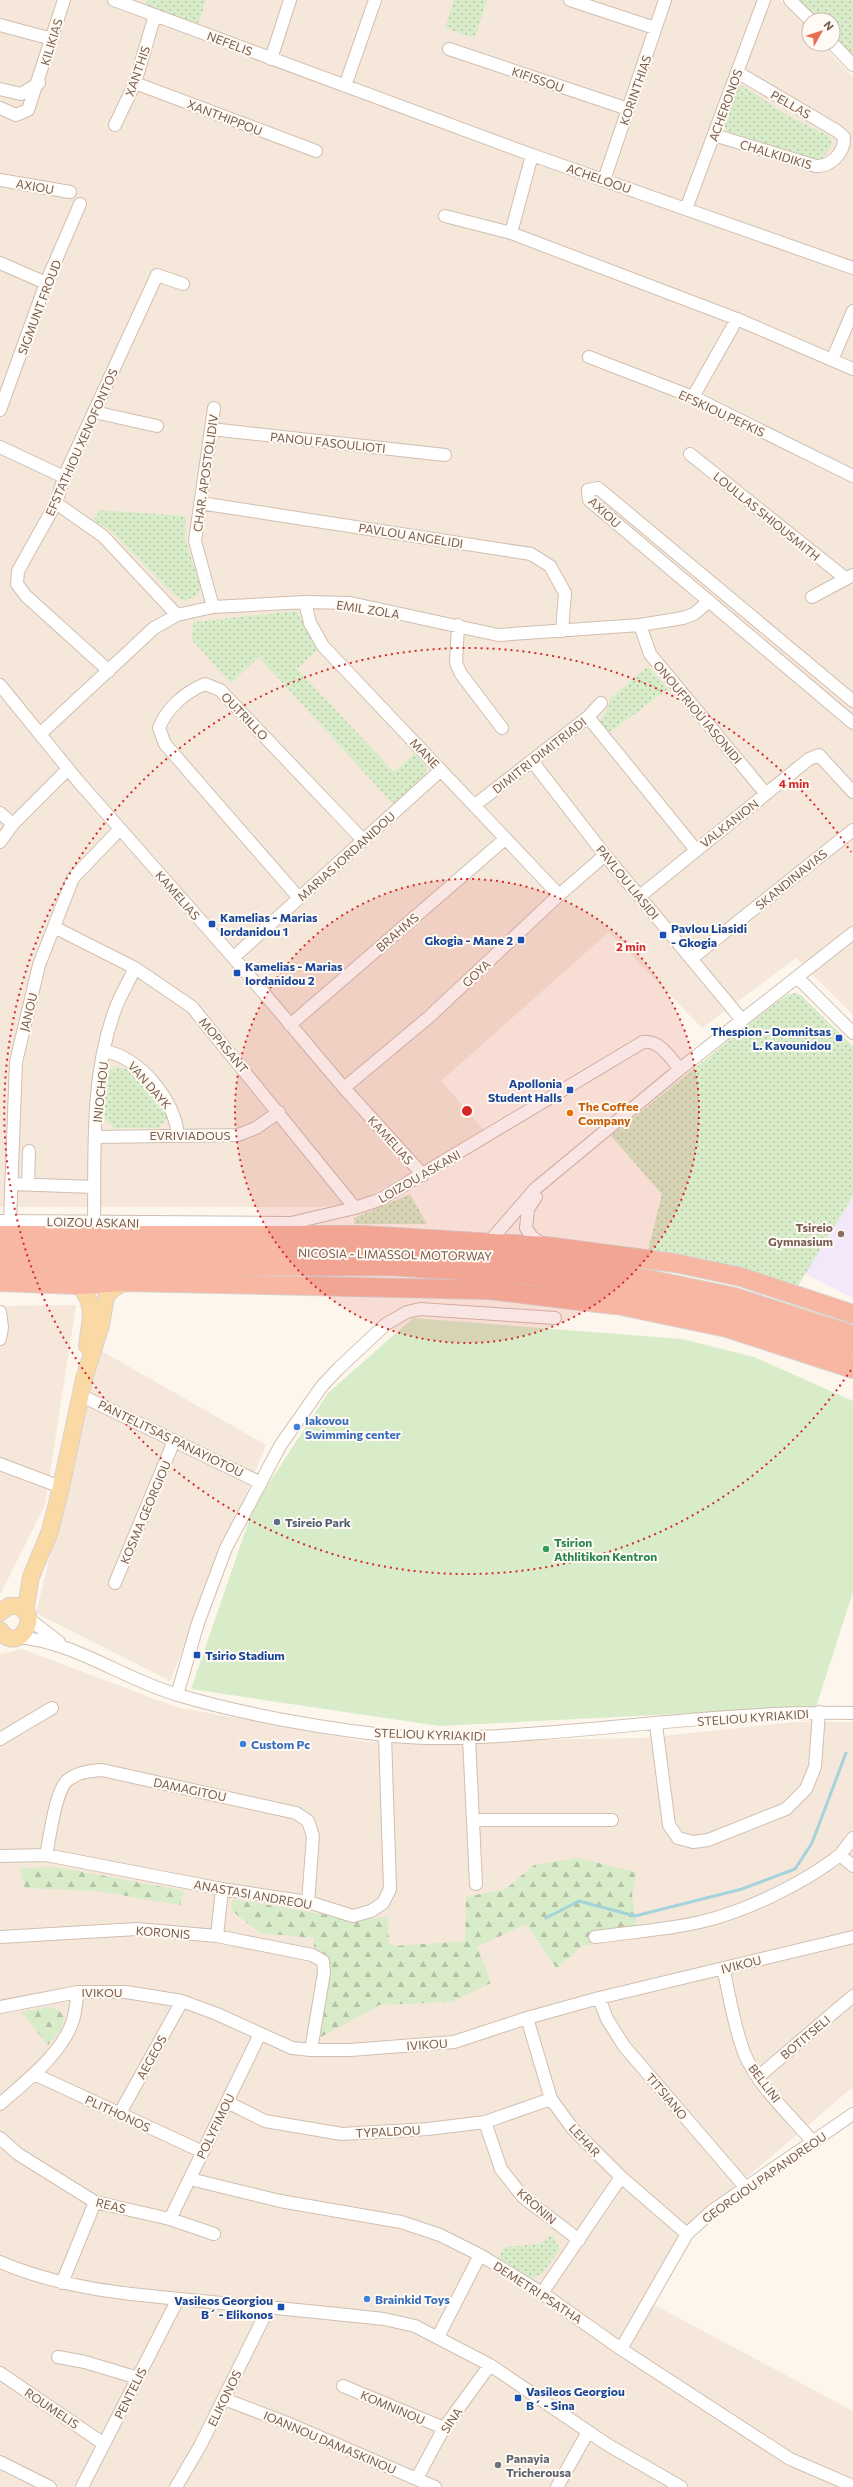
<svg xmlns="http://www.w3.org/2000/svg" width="853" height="2487" font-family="Commissioner,sans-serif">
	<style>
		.residential { fill: #f5e8da }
		.education { fill: #f3e8fa }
		.grass { fill: #d8ecc9 }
		.forest { fill: url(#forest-firs) }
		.park { fill: url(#park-dots) }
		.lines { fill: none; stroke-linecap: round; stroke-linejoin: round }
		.stream { stroke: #a5d3da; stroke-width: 3 }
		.minor-casing { stroke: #d1beb0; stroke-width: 14 }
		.major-casing { stroke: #dad1cd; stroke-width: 18 }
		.highway-casing { stroke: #dad1cd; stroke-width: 20 }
		.minor { stroke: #fff; stroke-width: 12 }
		.major { stroke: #fbd9a5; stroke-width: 16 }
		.highway { stroke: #f7b7a3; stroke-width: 18 }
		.ring { fill: none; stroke: #d62828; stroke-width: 2; stroke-dasharray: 2 4 }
		.transit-dot { fill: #1a4fb4; stroke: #fffaf3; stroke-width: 1.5 }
		.food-dot { fill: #e8710a; stroke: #fffaf3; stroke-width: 1.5 }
		.education-dot { fill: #8d6e63; stroke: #fffaf3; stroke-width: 1.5 }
		.shop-dot { fill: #3f7fe0; stroke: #fffaf3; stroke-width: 1.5 }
		.service-dot { fill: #5c6f8a; stroke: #fffaf3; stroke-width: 1.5 }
		.leisure-dot { fill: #2e9e5b; stroke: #fffaf3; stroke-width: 1.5 }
		.worship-dot { fill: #6b7280; stroke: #fffaf3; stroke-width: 1.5 }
		.labels { text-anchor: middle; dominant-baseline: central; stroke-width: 4; stroke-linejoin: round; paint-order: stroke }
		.street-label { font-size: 12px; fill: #7a5c4d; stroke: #fffaf3 }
		.transit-label { font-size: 12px; font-weight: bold; fill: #164399; stroke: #fffaf3; text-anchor: start }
		.food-label { font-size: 12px; font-weight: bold; fill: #c56008; stroke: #fffaf3; text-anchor: start }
		.education-label { font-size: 12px; font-weight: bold; fill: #785e54; stroke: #fffaf3; text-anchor: end }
		.shop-label { font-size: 12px; font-weight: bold; fill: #366cbe; stroke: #fffaf3; text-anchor: start }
		.service-label { font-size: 12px; font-weight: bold; fill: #4e5e75; stroke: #fffaf3; text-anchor: start }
		.leisure-label { font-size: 12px; font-weight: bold; fill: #27864d; stroke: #fffaf3; text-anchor: start }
		.worship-label { font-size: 12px; font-weight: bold; fill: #5b616d; stroke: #fffaf3; text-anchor: start }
		.centre { fill: #d62828; stroke: #fffaf3; stroke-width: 2 }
		.ring-label { font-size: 12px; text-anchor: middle; font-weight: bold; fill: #d62828; stroke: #fffaf3; stroke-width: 4; stroke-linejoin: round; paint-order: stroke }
	</style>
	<defs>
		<pattern id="forest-firs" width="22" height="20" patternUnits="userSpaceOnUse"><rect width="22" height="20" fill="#d8ecc9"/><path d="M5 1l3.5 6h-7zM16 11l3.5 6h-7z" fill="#b4c2a5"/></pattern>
		<pattern id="park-dots" width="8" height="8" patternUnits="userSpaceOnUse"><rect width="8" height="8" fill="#d8ecc9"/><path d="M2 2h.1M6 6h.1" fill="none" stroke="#b4c2a5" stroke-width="1.8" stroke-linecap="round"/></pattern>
	</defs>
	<rect width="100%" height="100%" fill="#fdf6ec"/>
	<path class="residential" d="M0,0H780L809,30V44H822L853,77V1015L796,958L702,1028L609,932L441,1081L485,1131L357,1203L320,1207H0Z
		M76,1305L45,1505L0,1595V1306Z
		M100,1350L266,1445L170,1681L36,1613Z
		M22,1649L176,1707L367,1742L643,1738L794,1722H853V2087L691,2225L645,2300L853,2411V2487H0V1654Z"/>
	<path class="education" d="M853,1194V1298L804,1273Z"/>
	<path class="grass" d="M413,1318L682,1339L754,1357L853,1401V1592L816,1707L439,1726L191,1689L254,1506L328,1393Z"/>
	<path class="forest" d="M578,1858L636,1872L632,1895L638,1936L582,1946L557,1969L526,1924L477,1947L491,1983L452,2002L379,2005L321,2037L317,2032L329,1972L314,1952V1938L260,1933L231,1910L233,1899L356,1920L387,1917L389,1943L395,1946L465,1941L466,1897L506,1889L534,1865Z
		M56,1867L184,1891L180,1905L98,1891L25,1888L19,1868Z
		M49,2007L59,2010L64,2018L62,2028L48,2045L21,2012Z"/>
	<path class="park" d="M147,0H206L198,24L145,6Z
		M454,0H487L475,38L445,28Z
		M794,0H853V63L833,41V20H813Z
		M743,86L790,117L829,136L832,144L823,159L818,162L727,131L723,122L736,89Z
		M100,510L186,516L185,538L200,585L198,595L185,601L173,594L111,531L93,520Z
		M297,611L318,649L297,669L394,772L415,753L427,765L425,775L393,804L259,657L231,683L192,640L193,622Z
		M648,666L668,689L609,733L600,722L610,704L609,700Z
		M795,993L801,995L853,1046V1196L798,1286L648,1251L662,1194L611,1136L760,1015L787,995Z
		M116,1066L133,1071L164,1105L167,1118L158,1128H115L105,1120L102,1106L106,1074Z
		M410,1194L427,1224H354V1218Z
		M552,2235L560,2249C533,2287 536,2284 498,2259L505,2247L539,2244Z"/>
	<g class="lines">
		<path class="stream" d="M546,1918L579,1901L635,1916L742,1889L795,1869L812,1843L846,1753"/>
		<g class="minor-casing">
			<path id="minor" d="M114,0L532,155L853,268
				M570,0L655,28
				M790,0L810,20
				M0,25L52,39
				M833,44L853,65
				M449,49L628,109
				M271,59L290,0
				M135,83L316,151
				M345,86L375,0
				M0,89L21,94L39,83
				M0,108L16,115L28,110L64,0
				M115,125L135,83L155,15
				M714,135L816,166C831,167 845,152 844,137L837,131L737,72
				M0,180L70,192
				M604,180L665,0
				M686,209L764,0
				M445,216L511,233L737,319L853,369
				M511,233L532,155
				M0,263L46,283
				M589,357L693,397L853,476
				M832,360L853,311
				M693,397L737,319
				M0,410L46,283L80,204
				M94,412L157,426
				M211,429L445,455
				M0,447L64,477
				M690,454L845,578
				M56,503L103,536L177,615
				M200,503L531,554L550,566L565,593L562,631
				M812,597L853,575
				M305,602L310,623L323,646L559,895
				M213,607L195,541L214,408
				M458,625L456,663L461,674L502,728
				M640,625L650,654L766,794
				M109,671L26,596L17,584L18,571L56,503L64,477L157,275L183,284
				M0,685L78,781L246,972L344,1088L423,1175
				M853,701L598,488L588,490L589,500L853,723
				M588,717L696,850
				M40,734L154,628L177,615L213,607L305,602L350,603L498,635L640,625L683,618L694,614L709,601
				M532,761L605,855L742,1020
				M475,805L588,717L601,703
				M0,813L13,824
				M0,842L13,824L68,769
				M640,896L809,759L819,755L853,792
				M299,898L165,744L159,728C167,708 185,692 205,684L220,690L363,840
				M54,927L135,968L192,1007L355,1208
				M234,957L441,770
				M691,959L853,830
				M797,977L853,1033
				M290,1025L505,839
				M105,1051C140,1058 174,1099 178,1135
				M344,1088L429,1017L559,895L605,855
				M95,1137L238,1135L256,1128L279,1112
				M11,1184L94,1187
				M28,1185L29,1151
				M536,1197L528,1209L526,1228L532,1237L545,1246
				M0,1221L291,1223L355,1208L379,1200L643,1042C660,1040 670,1058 680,1069
				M10,1221L16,1062L39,965L73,878L120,829
				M94,1222C95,1151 90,1075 116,1007C121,994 129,981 135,968
				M490,1241L535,1189L680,1069L853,933
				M0,1312L2,1327L0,1339
				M80,1395L261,1483
				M0,1464L61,1487
				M115,1583L174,1441
				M29,1619L59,1642
				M18,1637C75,1642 123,1679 178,1695C242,1714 317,1727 383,1735C436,1741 489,1737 542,1733C645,1725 749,1711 853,1713
				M177,1695L198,1623L226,1548L280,1446L322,1386L339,1368L386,1324L407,1312L420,1309L555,1318
				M656,1725L669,1825L678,1838L693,1842L708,1840L786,1809L806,1789L815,1767L819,1712
				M469,1738L476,1884
				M0,1739L52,1708
				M473,1820H612
				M853,1838L840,1855L853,1866
				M46,1855C50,1838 55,1788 69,1779C79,1772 90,1771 102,1770L296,1813L308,1821L313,1836L308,1902
				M0,1856L46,1855L222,1889L308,1902L353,1916L371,1911L383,1903L390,1889L385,1735
				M217,1936L222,1889
				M0,1937L137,1929L217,1936L312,1955L323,1961L324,1973L311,2050
				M595,1937C630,1932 666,1930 700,1922C745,1912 804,1883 840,1855
				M723,1968C730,1997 734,2028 745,2055C759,2087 790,2115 813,2142
				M599,1998L607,2019L624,2046L746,2188
				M0,2007L78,1992H126L182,2001L217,2014L292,2048L311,2050H350L454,2042L527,2018L599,1998L853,1937
				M527,2018L551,2099L573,2129L621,2177L687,2234
				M34,2074L203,2152
				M758,2077L853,1996
				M227,2102L265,2121L342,2134L428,2129L485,2122L551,2099
				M0,2104C25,2082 63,2053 73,2020C76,2011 76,2001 78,1992
				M120,2113L182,2001
				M485,2122L501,2169L523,2197L579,2240
				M0,2138L18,2154L95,2202L170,2219L214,2234
				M190,2179L280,2201L401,2222L440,2235L480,2255L542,2293L621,2349L790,2459L853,2486
				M170,2219L260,2034
				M0,2262C67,2291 140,2295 211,2302C269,2307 327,2313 384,2319L415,2326L490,2365L608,2445L681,2487
				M62,2283L95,2202
				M542,2293L621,2177
				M438,2337L480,2255
				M621,2349L687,2234L712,2211L853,2114
				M58,2357L85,2362L138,2378
				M0,2373L104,2444
				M343,2386L444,2428
				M224,2399L287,2423L435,2487
				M0,2462L50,2487
				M417,2478L444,2428L490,2365
				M82,2487L178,2299
				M176,2487L200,2446L269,2307
				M557,2487L588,2432"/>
		</g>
		<g class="major-casing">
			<path id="major" d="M79,1285C97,1307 90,1319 87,1346
				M25,1612L31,1577L50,1531L61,1487L84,1379L101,1325L106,1297L111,1290L125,1282
				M0,1613L9,1606C47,1601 21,1660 0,1630"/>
		</g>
		<g class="highway-casing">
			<path id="highway" d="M0,1235H362L545,1246L675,1263L741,1277L853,1314
				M0,1252H401L494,1255L623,1274L735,1297L853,1335
				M0,1267L390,1266L524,1275L621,1289L730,1311L853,1350
				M0,1282L79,1285L125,1282L490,1290L614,1305
				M603,1302L727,1328L853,1369"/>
		</g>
		<use href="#minor" class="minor"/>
		<use href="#major" class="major"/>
		<use href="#highway" class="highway"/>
	</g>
	<circle cx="467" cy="1111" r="232" fill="#d62828" fill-opacity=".12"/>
	<g class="ring">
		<circle cx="467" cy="1111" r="232"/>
		<path d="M851 1370A463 463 0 1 1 851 852"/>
	</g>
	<g class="transit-dot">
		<rect x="208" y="920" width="8" height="8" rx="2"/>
		<rect x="659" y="931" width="8" height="8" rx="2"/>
		<rect x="517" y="936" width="8" height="8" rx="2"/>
		<rect x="233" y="969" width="8" height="8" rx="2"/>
		<rect x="835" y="1034" width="8" height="8" rx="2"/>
		<rect x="566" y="1086" width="8" height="8" rx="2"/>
		<rect x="193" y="1651" width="8" height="8" rx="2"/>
		<rect x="277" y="2303" width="8" height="8" rx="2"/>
		<rect x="514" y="2394" width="8" height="8" rx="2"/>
	</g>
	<circle class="food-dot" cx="570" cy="1113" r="4"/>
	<circle class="education-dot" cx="841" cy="1234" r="4"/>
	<g class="shop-dot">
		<circle cx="297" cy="1427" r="4"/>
		<circle cx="243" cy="1744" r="4"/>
		<circle cx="367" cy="2299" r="4"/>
	</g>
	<circle class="service-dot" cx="277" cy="1522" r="4"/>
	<circle class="leisure-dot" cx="546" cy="1549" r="4"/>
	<circle class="worship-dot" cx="498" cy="2465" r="4"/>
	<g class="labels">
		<g class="street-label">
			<text transform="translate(51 42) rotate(-73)">KILIKIAS</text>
			<text transform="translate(230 43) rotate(21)">NEFELIS</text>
			<text transform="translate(137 71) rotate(-71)">XANTHIS</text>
			<text transform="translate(538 79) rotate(19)">KIFISSOU</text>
			<text transform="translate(635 90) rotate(-71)">KORINTHIAS</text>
			<text transform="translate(791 104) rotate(30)">PELLAS</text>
			<text transform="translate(725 105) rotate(-70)">ACHERONOS</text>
			<text transform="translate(225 117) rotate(21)">XANTHIPPOU</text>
			<text transform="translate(776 154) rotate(17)">CHALKIDIKIS</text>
			<text transform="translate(599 178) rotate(19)">ACHELOOU</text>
			<text transform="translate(35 186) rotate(10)">AXIOU</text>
			<text transform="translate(39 307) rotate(-69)">SIGMUNT FROUD</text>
			<text transform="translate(722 413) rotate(25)">EFSKIOU PEFKIS</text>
			<text transform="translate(81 442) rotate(-66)">EFSTATHIOU XENOFONTOS</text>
			<text transform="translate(328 442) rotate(6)">PANOU FASOULIOTI</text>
			<text transform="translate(205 473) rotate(-82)">CHAR. APOSTOLIDIV</text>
			<text transform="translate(605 512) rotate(43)">AXIOU</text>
			<text transform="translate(767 516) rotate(39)">LOULLAS SHIOUSMITH</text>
			<text transform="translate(411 535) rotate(9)">PAVLOU ANGELIDI</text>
			<text transform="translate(368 609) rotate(9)">EMIL ZOLA</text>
			<text transform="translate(698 712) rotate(50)">ONOUFRIOU IASONIDI</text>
			<text transform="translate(245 716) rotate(46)">OUTRILLO</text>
			<text transform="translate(425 753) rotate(46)">MANE</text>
			<text transform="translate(539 755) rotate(-38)">DIMITRI DIMITRIADI</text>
			<text transform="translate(729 823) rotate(-38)">VALKANION</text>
			<text transform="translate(346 856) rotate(-42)">MARIAS IORDANIDOU</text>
			<text transform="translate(791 879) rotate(-39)">SKANDINAVIAS</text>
			<text transform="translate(628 882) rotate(51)">PAVLOU LIASIDI</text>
			<text transform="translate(178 895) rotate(49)">KAMELIAS</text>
			<text transform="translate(397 932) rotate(-41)">BRAHMS</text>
			<text transform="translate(476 973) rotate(-43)">GOYA</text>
			<text transform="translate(28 1012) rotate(-76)">JANOU</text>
			<text transform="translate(224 1045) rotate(50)">MOPASANT</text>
			<text transform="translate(150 1085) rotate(49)">VAN DAYK</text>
			<text transform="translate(100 1092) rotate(-84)">INIOCHOU</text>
			<text x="190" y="1135">EVRIVIADOUS</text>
			<text transform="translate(391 1140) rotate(48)">KAMELIAS</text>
			<text transform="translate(419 1176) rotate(-30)">LOIZOU ASKANI</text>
			<text transform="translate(93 1222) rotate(1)">LOIZOU ASKANI</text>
			<text transform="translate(395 1254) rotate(1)">NICOSIA - LIMASSOL MOTORWAY</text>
			<text transform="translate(171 1438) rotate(26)">PANTELITSAS PANAYIOTOU</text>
			<text transform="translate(145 1512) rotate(-67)">KOSMA GEORGIOU</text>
			<text transform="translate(753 1717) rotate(-4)">STELIOU KYRIAKIDI</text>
			<text transform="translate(430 1734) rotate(2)">STELIOU KYRIAKIDI</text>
			<text transform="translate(190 1789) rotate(12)">DAMAGITOU</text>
			<text transform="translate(253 1894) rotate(10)">ANASTASI ANDREOU</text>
			<text transform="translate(163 1932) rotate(4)">KORONIS</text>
			<text transform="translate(741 1964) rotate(-14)">IVIKOU</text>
			<text x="102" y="1992">IVIKOU</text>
			<text transform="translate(805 2037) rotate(-40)">BOTITSELI</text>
			<text transform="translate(427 2044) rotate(-4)">IVIKOU</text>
			<text transform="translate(151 2057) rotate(-61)">AEGEOS</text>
			<text transform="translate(765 2083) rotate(53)">BELLINI</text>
			<text transform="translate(667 2096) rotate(50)">TITSIANO</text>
			<text transform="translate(118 2113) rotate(25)">PLITHONOS</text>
			<text transform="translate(215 2126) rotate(-64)">POLYFIMOU</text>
			<text transform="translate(388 2131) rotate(-3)">TYPALDOU</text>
			<text transform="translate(585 2140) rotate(47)">LEHAR</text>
			<text transform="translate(764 2177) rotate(-35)">GEORGIOU PAPANDREOU</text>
			<text transform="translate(111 2205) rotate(14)">REAS</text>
			<text transform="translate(537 2206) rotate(41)">KRONIN</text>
			<text transform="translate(538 2292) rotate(33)">DEMETRI PSATHA</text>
			<text transform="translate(130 2393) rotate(-63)">PENTELIS</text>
			<text transform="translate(224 2398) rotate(-64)">ELIKONOS</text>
			<text transform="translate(393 2407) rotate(23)">KOMNINOU</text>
			<text transform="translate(52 2408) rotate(34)">ROUMELIS</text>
			<text transform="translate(451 2420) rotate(-56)">SINA</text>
			<text transform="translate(330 2442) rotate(23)">IOANNOU DAMASKINOU</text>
		</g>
		<g class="transit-label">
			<text x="220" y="917">Kamelias - Marias<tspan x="220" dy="14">Iordanidou 1</tspan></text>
			<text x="671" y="928">Pavlou Liasidi<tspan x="671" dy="14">- Gkogia</tspan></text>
			<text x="513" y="940" text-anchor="end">Gkogia - Mane 2</text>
			<text x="245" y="966">Kamelias - Marias<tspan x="245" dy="14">Iordanidou 2</tspan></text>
			<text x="831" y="1031" text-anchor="end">Thespion - Domnitsas<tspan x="831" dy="14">L. Kavounidou</tspan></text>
			<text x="562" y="1083" text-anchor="end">Apollonia<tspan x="562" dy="14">Student Halls</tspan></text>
			<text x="205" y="1655">Tsirio Stadium</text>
			<text x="273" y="2300" text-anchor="end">Vasileos Georgiou<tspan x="273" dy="14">B´ - Elikonos</tspan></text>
			<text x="526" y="2391">Vasileos Georgiou<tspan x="526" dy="14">B´ - Sina</tspan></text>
		</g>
		<g class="food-label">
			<text x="578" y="1106">The Coffee<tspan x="578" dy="14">Company</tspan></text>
		</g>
		<g class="education-label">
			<text x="833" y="1227">Tsireio<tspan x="833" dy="14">Gymnasium</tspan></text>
		</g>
		<g class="shop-label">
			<text x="305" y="1420">Iakovou<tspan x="305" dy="14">Swimming center</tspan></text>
			<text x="251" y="1744">Custom Pc</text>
			<text x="375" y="2299">Brainkid Toys</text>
		</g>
		<g class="service-label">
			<text x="285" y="1522">Tsireio Park</text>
		</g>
		<g class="leisure-label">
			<text x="554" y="1542">Tsirion<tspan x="554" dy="14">Athlitikon Kentron</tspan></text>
		</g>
		<g class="worship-label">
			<text x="506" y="2458">Panayia<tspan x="506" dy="14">Tricherousa</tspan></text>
		</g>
	</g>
	<circle cx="467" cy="1111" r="6" class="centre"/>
	<g class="ring-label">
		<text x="794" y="788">4 min</text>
		<text x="631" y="951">2 min</text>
	</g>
	<g transform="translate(821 32) rotate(51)"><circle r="19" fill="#fffaf3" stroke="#cabbb1"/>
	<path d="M0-3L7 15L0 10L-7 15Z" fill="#e76f51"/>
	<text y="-6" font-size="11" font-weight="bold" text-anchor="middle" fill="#7a5c4d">N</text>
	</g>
</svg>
